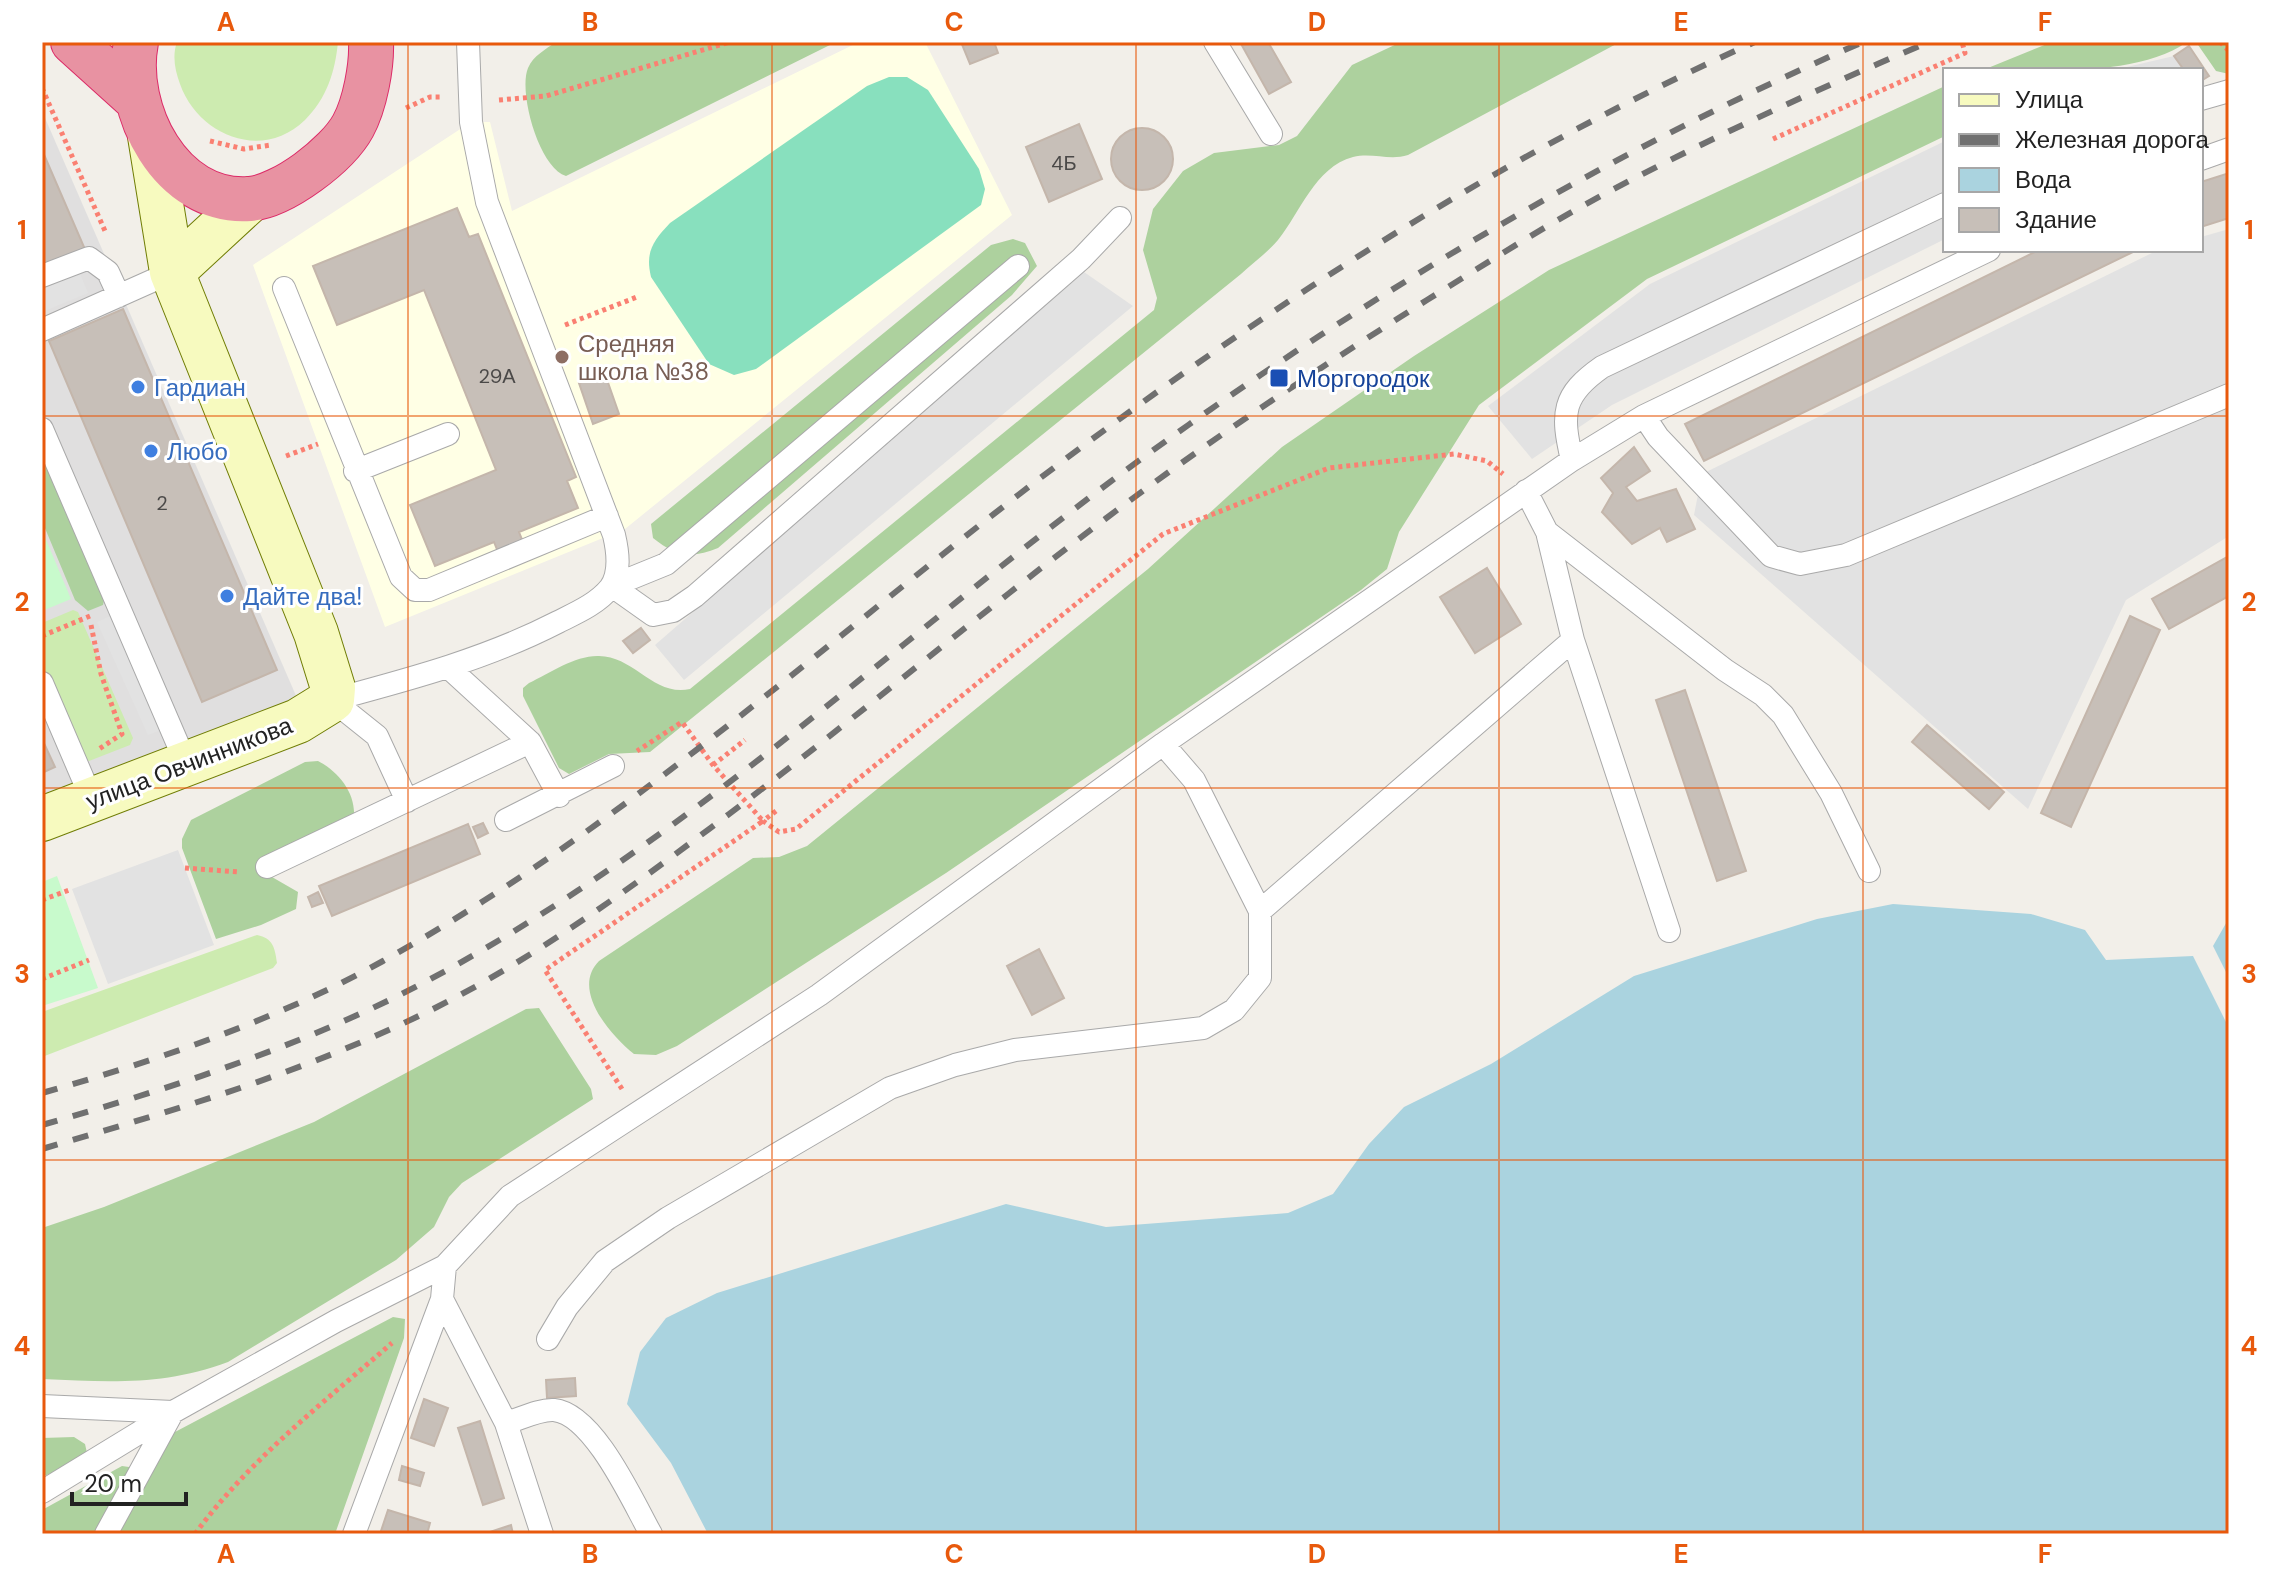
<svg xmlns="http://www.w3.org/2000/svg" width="2271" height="1576" font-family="'DM Sans',sans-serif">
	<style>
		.residential { fill: #e0dfdf }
		.education { fill: #ffffe5 }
		.grass { fill: #cdebb0 }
		.forest { fill: #add19e }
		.park { fill: #c8facc }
		.pitch { fill: #88e0be }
		.parking { fill: #e2e2e2 }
		.water { fill: #aad3df }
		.building { fill: #c7bfb8; stroke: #c4b6ab; stroke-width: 2 }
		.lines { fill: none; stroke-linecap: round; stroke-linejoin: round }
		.lane-casing { stroke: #a9a9a9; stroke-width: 24 }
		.secondary-casing { stroke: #707d05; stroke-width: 46 }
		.highway-casing { stroke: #dc2a67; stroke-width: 46 }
		.path { stroke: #fa8072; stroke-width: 5; stroke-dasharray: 4 4; stroke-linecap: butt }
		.lane { stroke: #fff; stroke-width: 22 }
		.secondary { stroke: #f7fabf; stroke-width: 44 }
		.highway { stroke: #e892a2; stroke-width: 44 }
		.rail { stroke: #707070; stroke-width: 6; stroke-dasharray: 16 16; stroke-linecap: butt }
		.grid { fill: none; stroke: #e8590c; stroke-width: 2; stroke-opacity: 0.55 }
		.education-dot { fill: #8d6e63; stroke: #fff; stroke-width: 3 }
		.transit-dot { fill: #1a4fb4; stroke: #fff; stroke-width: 3 }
		.shop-dot { fill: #3f7fe0; stroke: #fff; stroke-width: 3 }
		.labels { text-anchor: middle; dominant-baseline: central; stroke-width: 6; stroke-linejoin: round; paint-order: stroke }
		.number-label { font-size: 20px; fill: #4b4948 }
		.education-label { font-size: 24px; fill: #785e54; stroke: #fff; text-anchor: start }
		.transit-label { font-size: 24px; fill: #164399; stroke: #fff; text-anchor: start }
		.shop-label { font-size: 24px; fill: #366cbe; stroke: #fff; text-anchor: start }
		.street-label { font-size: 24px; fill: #222; stroke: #fff }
		.neatline { fill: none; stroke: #e8590c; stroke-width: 3 }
		.grid-label { font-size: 26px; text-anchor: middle; font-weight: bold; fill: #e8590c }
	</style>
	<rect width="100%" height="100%" fill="#f2efe9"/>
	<path class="residential" d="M42,111L297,698L42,804Z"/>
	<path class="education" d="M859,42H925L1012,215L625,529L385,627L253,265L471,122H490L512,211Z"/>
	<path class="grass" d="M177,42H338C335,72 327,98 305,120C262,162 198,135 180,84C175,70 172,56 177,42Z
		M73,610L78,612L133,738L130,745L89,761L82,757L42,664V623Z
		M257,935C273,938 275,948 277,963L273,968L42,1057V1012Z"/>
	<path class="forest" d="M556,42H836L566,176C539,168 518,92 528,68C533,56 546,49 556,42Z
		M1401,42H1620L1408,155C1389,161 1372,152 1353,157C1315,167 1300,213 1278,240C1268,252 1253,263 1241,274L650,752L609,754L569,774L559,768L523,696V688L529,683C550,673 576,655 599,656C634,656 654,697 690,689L1154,310L1157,298L1143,250L1153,209L1183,171L1214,153L1279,145L1297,136L1352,65Z
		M2052,42H2187C2137,77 2043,70 1983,70Z
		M2196,42H2229V74L2216,71Z
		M1945,86V136L1647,279L1479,405L1399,532L1387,569L1361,590L946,873L677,1046L656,1055L634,1054C609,1034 571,989 599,961L753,858L779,857L807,846L1148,569L1282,447L1414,356L1549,270Z
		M1013,239L1025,243L1037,266L1012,295L718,548C692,559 675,556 653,538L651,524L991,245Z
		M42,447L105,596L103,605L88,611L75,600L42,521Z
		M318,761C339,772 356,793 354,818L265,873L298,892L296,909L261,925L216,939L182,848V839L191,820L305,762Z
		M539,1008L591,1089L593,1099L462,1183L449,1197L434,1227L396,1260L228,1362C164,1386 109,1382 42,1379V1228L104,1207L314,1122L526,1009Z
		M393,1317L405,1319L404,1338L335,1534H115L167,1440L175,1432Z
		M74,1437L85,1444L87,1453L75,1463L42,1477V1438Z
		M122,1466L129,1467L130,1472L97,1534H42V1510Z"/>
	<path class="park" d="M42,530L71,599L42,611Z
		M57,876L98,988L42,1006V882Z"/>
	<path class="pitch" d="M889,77H907L928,90L979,169L985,189L981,205L756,369L734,375L709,364L651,277C645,252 653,241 670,223L867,86Z"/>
	<path class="parking" d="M2174,56L2183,70H2114Z
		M1945,141V239L1612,405L1532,459L1488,406L1650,284Z
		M2229,229V536L2126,600L2028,809L1694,515L1702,474L2154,252L2201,250V237Z
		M76,264L88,293L42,312V279Z
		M1084,272L1133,306L684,680L655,645Z
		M117,613L166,728L148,735L97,622Z
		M178,850L214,945L108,984L72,889Z"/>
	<path class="water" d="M1893,904L2031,914L2085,930L2106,960L2193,956L2229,1028V1534H708L671,1463L627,1404L640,1352L666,1318L717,1293L1006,1204L1106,1227L1288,1213L1333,1194L1369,1144L1404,1107L1491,1064L1634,976L1817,919Z
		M2229,918V978L2213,946Z"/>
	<path class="building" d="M961,42H994L998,53L970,64Z
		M1240,42H1268L1291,82L1269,94Z
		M2189,46L2209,76L2201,81V70H2184L2174,56Z
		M1079,124L1102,179L1049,202L1026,147Z
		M1111 159a31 31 0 1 1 62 0a31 31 0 1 1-62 0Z
		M42,150L87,254L42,273Z
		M2229,173V218L2201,227V182Z
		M457,208L469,237L478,234L576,477L567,481L578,508L519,532L523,542L498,552L494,542L435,566L410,505L496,470L424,290L337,325L313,266Z
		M2039,250H2137L1704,461L1685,424Z
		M123,309L277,670L202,702L49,341Z
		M605,374L619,414L593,424L579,383Z
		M1634,447L1650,471L1626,487L1637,501L1676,489L1695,529L1667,542L1660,528L1632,544L1602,512L1613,493L1601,478Z
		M2229,556V596L2169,629L2152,599Z
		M1487,568L1521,624L1475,653L1440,597Z
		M2130,616L2160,630L2071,827L2041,813Z
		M641,628L650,640L633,653L623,641Z
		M1685,690L1746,871L1717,881L1656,700Z
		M1927,725L2004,792L1989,809L1912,742Z
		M42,739L55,767L42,773Z
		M483,823L488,833L478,838L473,827Z
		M468,824L480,854L332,916L319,886Z
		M318,892L323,903L312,907L308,897Z
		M1039,949L1064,998L1032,1015L1007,966Z
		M575,1378L576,1396L547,1398L546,1380Z
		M424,1399L448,1408L434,1446L411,1438Z
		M480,1421L504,1498L483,1505L458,1428Z
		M402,1466L424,1473L420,1486L399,1480Z
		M388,1510L430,1523L427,1534H380Z
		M511,1525L513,1534H484Z"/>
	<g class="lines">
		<g class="lane-casing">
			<path id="lane" d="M1215,42L1271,134
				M2201,99L2229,91
				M2201,159L2229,149
				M42,276L89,258L108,272L119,296
				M284,288L401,577L415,590H429L607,516
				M42,330L172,272
				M1644,416L1658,437L1771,556L1800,564L1846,555L2229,395
				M42,429L186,763
				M1572,460C1561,413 1562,395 1602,367L1945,204
				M355,471L448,434
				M1526,491L1547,532L1573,640L1669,931
				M1547,532L1725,670L1763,695L1783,715L1831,793L1869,871
				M612,586L653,615L673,611L695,596L1081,259L1120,218
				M612,586L666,564L1018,266
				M449,668L530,742
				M42,683L93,802
				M332,700C410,679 486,659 558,622C576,613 597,604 610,588C621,573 618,552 614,535L487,202L471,122L468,42
				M332,700L377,736L407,801
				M1163,744L1194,780L1260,911
				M506,820L613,766
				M267,867L530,742L559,796
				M445,1266L442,1299L506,1423L542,1534
				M548,1339L567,1307L605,1261L668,1218L890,1088L955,1065L1015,1050L1203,1028L1234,1010L1260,978V911L1573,640
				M42,1406L173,1412L336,1321L445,1266L510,1196L819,995L1163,744L1572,460L1644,416L1989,250
				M506,1423C520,1419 539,1409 554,1410C594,1414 633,1502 651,1534
				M42,1492L173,1412
				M106,1534L170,1417
				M354,1534L442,1299"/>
		</g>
		<g class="secondary-casing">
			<path id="secondary" d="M172,272L251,199
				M42,819L298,721L332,700L333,688L316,633L172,272L150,136"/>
		</g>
		<g class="highway-casing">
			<path id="highway" d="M73,42L135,98
				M136,42C123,109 170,205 250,199C283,196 337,155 353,126C365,104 372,66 371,42"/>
		</g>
		<path class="path" d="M2220,42L2229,51
			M42,88L105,231
			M499,100L546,96L730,42
			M406,108L430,97H441
			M1773,139L1965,53L1962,42
			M210,141L244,149L271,145
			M565,325L637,297
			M286,456L318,444
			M91,625L101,674L122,734L99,749
			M42,636L90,616
			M713,765L745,740
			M776,811L763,821L779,832L796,829L1163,534L1329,468L1454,454L1487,461L1503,474
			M185,868L239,872
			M42,900L72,889
			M42,979L89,960
			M622,1089L545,970L763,821L713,765L682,722L637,751
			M195,1534C249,1460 323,1403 392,1343"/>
		<use href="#lane" class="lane"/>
		<use href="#secondary" class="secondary"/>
		<use href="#highway" class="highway"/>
		<path class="rail" d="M42,1093C158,1060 277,1020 383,961C646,815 867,603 1110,426C1312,278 1526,144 1755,42
			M42,1125C172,1088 303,1046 423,983C686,844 902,634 1141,459C1366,295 1607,153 1863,42
			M42,1149C178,1109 310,1071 437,1007C530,960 614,900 697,838C851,724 996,598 1151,485C1241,419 1334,359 1427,300C1487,263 1546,225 1608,192C1712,137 1820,88 1929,42"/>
	</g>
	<path class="grid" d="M408,42V1534M772,42V1534M1136,42V1534M1499,42V1534M1863,42V1534M42,416H2229M42,788H2229M42,1160H2229"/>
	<circle class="education-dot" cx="562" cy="357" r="8"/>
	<rect class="transit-dot" x="1269" y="368" width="20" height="20" rx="4"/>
	<g class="shop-dot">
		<circle cx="138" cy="387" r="8"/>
		<circle cx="151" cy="451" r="8"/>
		<circle cx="227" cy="596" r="8"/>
	</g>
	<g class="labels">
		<g class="number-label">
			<text x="1064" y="163">4Б</text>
			<text x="497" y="376">29А</text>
			<text x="162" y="503">2</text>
		</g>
		<g class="education-label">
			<text x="578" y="343">Средняя<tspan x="578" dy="28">школа №38</tspan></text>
		</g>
		<g class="transit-label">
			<text x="1297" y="378">Моргородок</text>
		</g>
		<g class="shop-label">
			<text x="154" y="387">Гардиан</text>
			<text x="167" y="451">Любо</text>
			<text x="243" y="596">Дайте два!</text>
		</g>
		<g class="street-label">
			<text transform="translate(189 763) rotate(-21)">улица Овчинникова</text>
		</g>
	</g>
	<rect width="2271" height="1576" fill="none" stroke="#ffffff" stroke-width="88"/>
	<rect x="1943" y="68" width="260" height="184" fill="#ffffff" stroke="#a7a7a7" stroke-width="2"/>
	<rect x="1959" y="94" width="40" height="12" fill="#f7fabf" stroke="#a7a7a7" stroke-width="2"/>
	<text x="2015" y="108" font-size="24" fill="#222222">Улица</text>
	<rect x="1959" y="134" width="40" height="12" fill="#707070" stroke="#a7a7a7" stroke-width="2"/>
	<text x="2015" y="148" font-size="24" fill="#222222">Железная дорога</text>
	<rect x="1959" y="168" width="40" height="24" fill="#aad3df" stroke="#a7a7a7" stroke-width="2"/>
	<text x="2015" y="188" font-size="24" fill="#222222">Вода</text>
	<rect x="1959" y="208" width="40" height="24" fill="#c7bfb8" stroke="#a7a7a7" stroke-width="2"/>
	<text x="2015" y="228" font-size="24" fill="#222222">Здание</text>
	<path d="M72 1492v12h114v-12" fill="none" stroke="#222222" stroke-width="4"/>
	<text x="84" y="1492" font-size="24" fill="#222222" stroke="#ffffff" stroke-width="6" paint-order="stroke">20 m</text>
	<rect x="44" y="44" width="2183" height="1488" class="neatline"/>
	<g class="grid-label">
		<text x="226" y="31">A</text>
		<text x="590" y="31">B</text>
		<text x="954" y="31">C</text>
		<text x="1317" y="31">D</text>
		<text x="1681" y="31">E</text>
		<text x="2045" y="31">F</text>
		<text x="22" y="239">1</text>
		<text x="2249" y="239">1</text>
		<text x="22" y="611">2</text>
		<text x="2249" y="611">2</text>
		<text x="22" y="983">3</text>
		<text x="2249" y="983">3</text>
		<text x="22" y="1355">4</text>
		<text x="2249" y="1355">4</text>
		<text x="226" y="1563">A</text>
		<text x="590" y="1563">B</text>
		<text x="954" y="1563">C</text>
		<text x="1317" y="1563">D</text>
		<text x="1681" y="1563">E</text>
		<text x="2045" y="1563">F</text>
	</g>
</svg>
